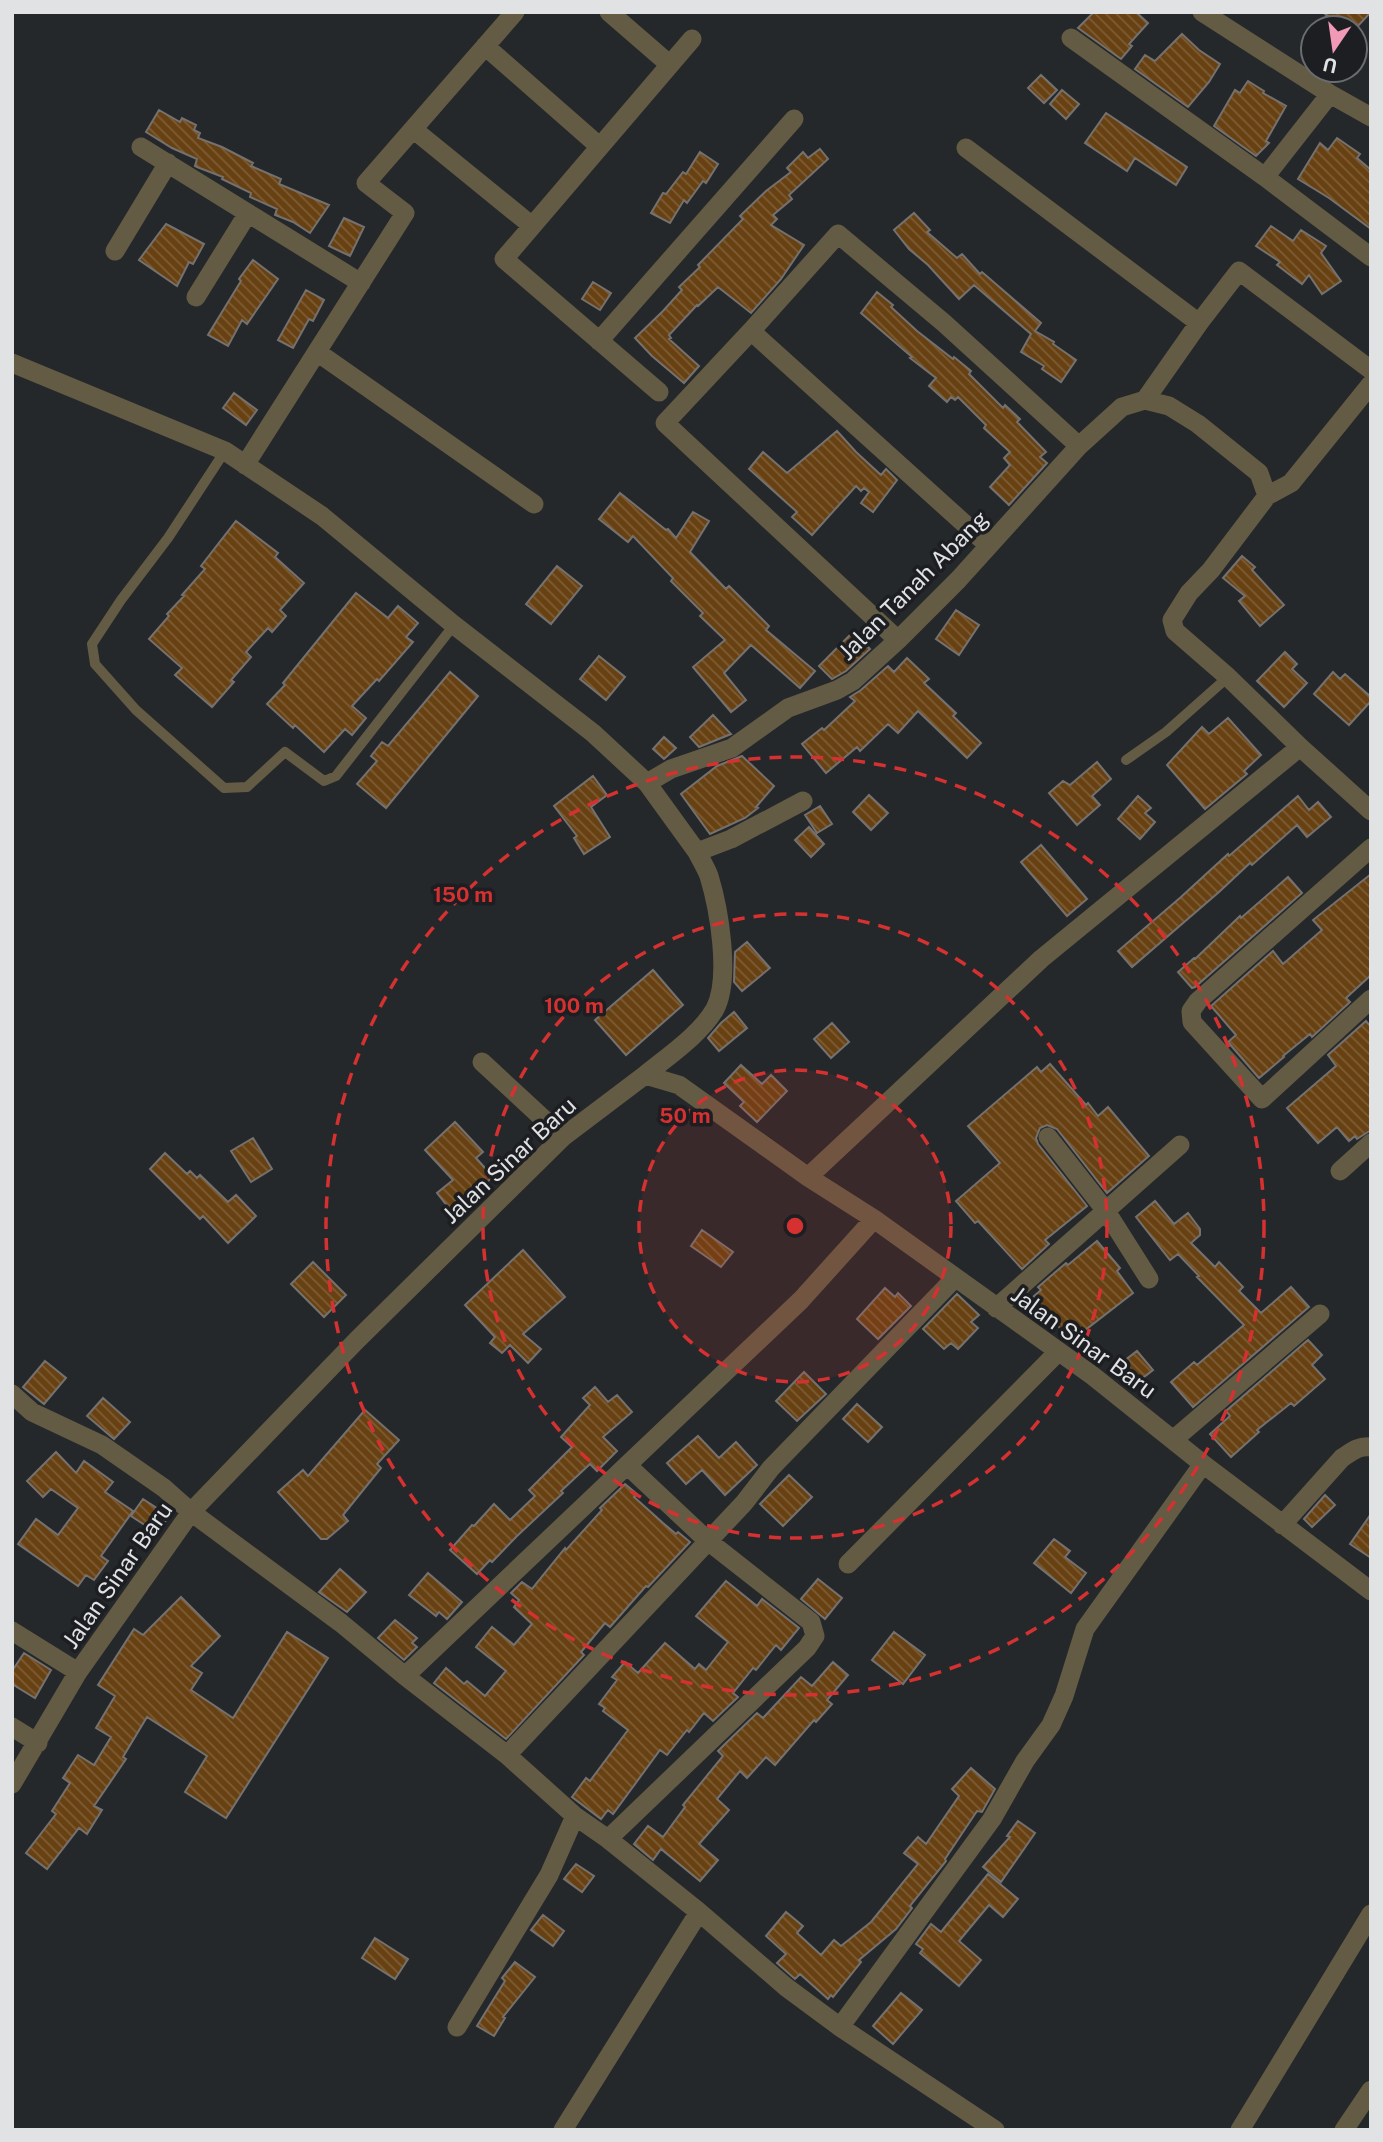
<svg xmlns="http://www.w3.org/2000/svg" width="1383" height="2142" font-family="'Public Sans',sans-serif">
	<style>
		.building { fill: url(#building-back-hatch); stroke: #75716e; stroke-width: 2 }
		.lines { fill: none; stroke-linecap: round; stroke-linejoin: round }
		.service { stroke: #635b44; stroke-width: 10 }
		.minor { stroke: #635b44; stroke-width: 19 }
		.ring { fill: none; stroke: #d63131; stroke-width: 3.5; stroke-dasharray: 12 9 }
		.labels { text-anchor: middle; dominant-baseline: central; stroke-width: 7; stroke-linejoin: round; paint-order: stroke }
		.street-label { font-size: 23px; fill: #e0e2e4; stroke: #1c1e21 }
		.centre { fill: #d63131; stroke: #1c1e21; stroke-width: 3.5 }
		.ring-label { font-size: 21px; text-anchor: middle; font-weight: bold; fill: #d63131; stroke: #1c1e21; stroke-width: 7; stroke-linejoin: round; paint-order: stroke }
	</style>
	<defs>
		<pattern id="building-back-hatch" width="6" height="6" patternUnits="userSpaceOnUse" patternTransform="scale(1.75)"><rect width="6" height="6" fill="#684113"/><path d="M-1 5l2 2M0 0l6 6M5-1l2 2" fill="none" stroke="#7d5c35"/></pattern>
	</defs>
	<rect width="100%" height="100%" fill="#25282b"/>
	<path class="building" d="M1094,12H1136L1148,23L1129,44L1132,46L1121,59L1078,28Z
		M1323,12H1371L1356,28H1340Z
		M1182,34L1199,50L1220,64L1209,82L1188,107L1135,69L1145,55L1155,61Z
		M1041,75L1057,90L1044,103L1028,88Z
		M1248,81L1264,91L1263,93L1286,106L1266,141L1269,143L1256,156L1214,126L1235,90L1240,93Z
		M1062,90L1079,104L1066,119L1050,104Z
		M159,110L180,122L182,118L196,125L194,130L200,133L198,138L222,147L253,163L251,166L281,179L279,184L329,205L310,233L293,222L275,215L277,209L250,197L251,193L222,179L223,177L197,167L195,166L197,159L172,148L146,132Z
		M1106,113L1187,167L1176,185L1135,158L1127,171L1085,143Z
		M1337,138L1360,154L1357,158L1371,170V229L1329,198L1298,179L1320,143L1328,150Z
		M820,149L828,159L789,195L792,199L773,215L777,219L771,225L804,245L781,279L751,313L718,287L698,306L697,305L669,335L671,338L669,339L699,366L684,383L652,356L635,338L663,311L682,290L679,287L700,267L698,265L743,219L740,216L766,191L791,172L787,168L803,152L808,158Z
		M700,152L718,164L706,183L703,181L687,203L684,200L670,223L651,213L663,193L666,194L683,172L686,174Z
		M914,213L930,230L927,232L957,258L962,254L980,274L982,272L1041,323L1035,331L1054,342L1053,344L1076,360L1061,382L1042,369L1044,366L1021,352L1031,334L974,285L959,299L928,265L909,249L894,230Z
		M344,218L364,227L350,256L329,246Z
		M166,224L204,244L193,264L189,262L177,286L139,260Z
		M1271,226L1293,241L1301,230L1326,246L1321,253L1341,281L1322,294L1309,275L1302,284L1277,265L1280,262L1256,246Z
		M253,260L278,279L247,324L242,320L228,346L208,335L241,281L239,279Z
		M593,282L611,293L600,310L582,299Z
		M306,290L324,300L313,321L309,319L293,348L278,340Z
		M877,292L893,305L891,307L917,331L953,359L954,357L971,371L969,374L1003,408L1005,405L1020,419L1017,422L1046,452L1040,457L1047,463L1009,505L990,487L1010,465L1004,458L1010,452L984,428L986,425L958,397L955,400L951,397L947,402L929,386L936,378L910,358L912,357L861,313Z
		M234,393L257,410L246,425L223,408Z
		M837,431L856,452L881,475L886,469L897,480L873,512L861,503L869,492L864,488L861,491L856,486L812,535L792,517L797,512L749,469L763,452L787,473Z
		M620,493L666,530L668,529L676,538L693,512L709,521L690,552L726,589L729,586L769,626L766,630L815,671L800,688L751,645L724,673L746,700L731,712L693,667L725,640L700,616L703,613L671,581L673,578L633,536L628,542L599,519Z
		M236,521L278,553L275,557L304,583L280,610L286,616L272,632L268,628L246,652L251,657L231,680L234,682L212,707L175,675L182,668L149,639L169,616L167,614L184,596L182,595L205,569L201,566Z
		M1242,556L1255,567L1252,570L1284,605L1260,626L1239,601L1245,596L1223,578Z
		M557,566L582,586L551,624L526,604Z
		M356,593L388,618L398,606L418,623L406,637L413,642L379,681L377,679L352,706L366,718L352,735L345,729L324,752L295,725L293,728L267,704L285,685L283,683Z
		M956,610L979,625L959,655L936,639Z
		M853,632L870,649L846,671L832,679L819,666Z
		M1285,652L1297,664L1292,669L1307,683L1284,707L1257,681Z
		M599,656L625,677L606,700L580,679Z
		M907,658L929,679L924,683L956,713L953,716L981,743L967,758L918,711L898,733L888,724L860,751L857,747L826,773L802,744L822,728L824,730L855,701L850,697L861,690L888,666L894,672Z
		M450,672L478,696L386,808L357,784L377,761L371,756L382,742L388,746Z
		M1333,672L1340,679L1345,674L1371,697V701L1349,725L1314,694Z
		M713,715L731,734L699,747L690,737Z
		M1228,718L1261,755L1244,771L1247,774L1205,809L1167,765L1202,727L1209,734Z
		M664,737L676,748L664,759L653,749Z
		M742,756L774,786L756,807L758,808L745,818L710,834L681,794L717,766Z
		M1097,762L1111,779L1092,796L1100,805L1077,825L1049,793L1063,781L1070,785Z
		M593,776L607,795L591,807L610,837L584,854L574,838L577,836L554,806Z
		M869,795L888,813L871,830L853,812Z
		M1138,796L1151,808L1145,813L1155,822L1140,839L1118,819Z
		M1298,796L1309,810L1318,802L1331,817L1307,837L1297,825L1252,865L1250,863L1219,892L1132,967L1118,951L1181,897L1228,854L1229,856Z
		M820,806L832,824L817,833L805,815Z
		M809,827L824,844L811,857L795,840Z
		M1041,845L1087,899L1067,916L1021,862Z
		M1371,874V975L1346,998L1350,1002L1312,1037L1310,1034L1283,1056L1284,1057L1259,1078L1228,1042L1236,1035L1211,1006L1273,951L1283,964L1322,930L1313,920Z
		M1288,877L1302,893L1195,987L1192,988L1178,972L1194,958L1195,959L1240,916L1241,918Z
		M747,942L770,968L742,991L734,982L735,952Z
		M653,970L683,1005L626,1055L595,1020Z
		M734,1012L747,1028L719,1051L708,1038L721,1023Z
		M1366,1021L1371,1027V1130L1357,1139L1355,1136L1349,1141L1337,1127L1318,1143L1287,1108L1336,1066L1328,1055Z
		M832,1023L849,1042L831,1058L814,1039Z
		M1050,1064L1086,1105L1088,1103L1098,1116L1108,1107L1149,1156L1107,1193L1057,1129L1047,1125L1040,1128L1036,1138L1038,1144L1087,1206L1045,1240L1049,1244L1022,1269L978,1221L975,1223L956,1201L1000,1163L968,1126L1037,1067L1041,1072Z
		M741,1065L762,1084L771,1075L787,1091L757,1122L740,1106L744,1102L724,1083Z
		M455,1122L483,1152L476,1158L493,1177L452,1212L437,1193L453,1180L425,1150Z
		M253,1138L272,1169L251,1182L231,1151Z
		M165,1153L187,1174L190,1171L197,1178L200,1175L228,1202L236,1195L256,1216L228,1243L203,1216L200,1219L150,1169Z
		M1155,1201L1174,1224L1188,1213L1200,1229V1235L1191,1243L1215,1267L1219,1262L1243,1287L1239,1291L1261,1313L1291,1287L1309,1307L1193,1407L1171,1382L1194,1362L1197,1365L1244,1325L1197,1277L1199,1276L1178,1254L1170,1260L1136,1217Z
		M702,1230L733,1252L721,1267L691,1246Z
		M1097,1241L1120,1268L1117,1271L1133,1293L1071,1341L1054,1321L1047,1326L1027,1302L1041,1290L1038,1287L1066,1263L1068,1265Z
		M523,1250L565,1297L523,1334L541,1349L528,1363L510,1345L502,1353L490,1343L495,1337L465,1305Z
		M313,1262L346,1295L324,1317L291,1284Z
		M885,1288L895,1297L898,1293L911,1306L878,1339L857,1319Z
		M957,1294L979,1315L971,1322L978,1328L958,1349L951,1343L944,1349L923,1329Z
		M1308,1340L1322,1355L1312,1365L1325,1379L1294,1406L1291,1403L1257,1430L1259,1432L1231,1457L1210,1434L1230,1416L1226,1411Z
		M1137,1351L1153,1370L1140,1380L1124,1361Z
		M45,1361L66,1378L44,1404L23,1387Z
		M804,1372L826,1394L797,1421L776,1401Z
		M595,1387L608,1402L617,1395L632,1412L603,1437L617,1451L597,1471L590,1464L561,1491L563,1493L517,1536L492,1562L490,1560L477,1574L450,1550L472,1525L474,1526L494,1504L510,1520L535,1496L529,1490L572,1447L561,1437L590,1405L583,1398Z
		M103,1398L130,1422L114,1439L87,1416Z
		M857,1404L882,1427L868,1442L843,1419Z
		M365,1410L399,1440L377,1464L381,1468L343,1515L348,1521L327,1539H321L278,1492L303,1470L308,1476Z
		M698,1436L719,1458L736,1442L757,1465L725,1495L702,1470L686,1484L667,1463Z
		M56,1452L76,1473L84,1461L113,1482L105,1492L133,1511L101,1556L108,1561L94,1580L86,1575L78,1586L18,1544L36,1519L58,1535L78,1508L51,1489L43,1497L27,1481Z
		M789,1475L812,1497L783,1526L760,1504Z
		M625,1484L637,1494L634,1497L663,1523L676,1534L678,1532L690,1542L648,1587L646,1586L610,1627L605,1623L581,1652L584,1655L506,1739L434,1683L446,1668L464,1684L467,1681L485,1696L506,1671L476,1647L492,1627L514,1645L532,1624L514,1607L519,1600L511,1593L522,1582L532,1589L565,1548L566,1550L602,1510L600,1508Z
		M1325,1495L1335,1505L1312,1527L1304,1519Z
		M143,1499L169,1516L157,1533L131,1516Z
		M1371,1514V1558L1350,1544Z
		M1054,1539L1070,1551L1065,1557L1086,1573L1071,1593L1034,1563Z
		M340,1569L366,1592L347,1612L319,1592Z
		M428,1573L462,1602L447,1619L439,1612L436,1616L409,1595Z
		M818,1579L842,1598L825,1619L801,1599Z
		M726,1581L757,1606L762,1599L799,1628L781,1650L776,1645L756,1670L753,1668L733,1693L738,1697L713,1721L704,1713L689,1732L687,1730L667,1755L660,1750L613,1814L608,1810L601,1819L572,1797L586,1778L590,1781L628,1730L603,1711L605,1708L599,1704L617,1680L612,1677L625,1662L638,1673L665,1643L695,1669L699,1664L706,1670L728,1642L696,1616Z
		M181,1597L220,1636L191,1666L202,1673L191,1690L233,1718L287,1632L328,1658L226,1818L185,1792L207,1756L147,1717L123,1757L126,1759L94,1806L102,1810L87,1834L79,1828L47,1869L26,1853L56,1814L52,1811L70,1783L63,1778L78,1755L94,1765L111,1737L96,1728L115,1696L98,1685L134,1629L143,1635Z
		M395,1620L417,1638L412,1643L417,1647L404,1660L378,1638Z
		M894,1632L925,1655L903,1684L872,1660Z
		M24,1653L51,1670L35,1698L12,1684V1671Z
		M833,1662L848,1675L827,1700L832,1704L816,1722L814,1720L775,1765L766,1757L747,1778L740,1771L717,1799L729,1810L699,1844L718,1860L700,1881L661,1849L653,1860L634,1844L648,1826L663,1837L685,1807L683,1805L723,1756L718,1751L723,1746L757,1713L763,1718L801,1677L812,1686Z
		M971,1768L995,1789L982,1812L977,1811L945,1859L946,1861L910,1906L912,1908L896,1929L859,1960L861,1962L833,1997L831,1995L828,1999L800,1974L795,1979L777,1963L786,1954L766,1936L786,1912L803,1926L797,1933L821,1955L834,1940L841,1946L871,1922L918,1864L904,1853L918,1837L926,1844L959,1796L952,1789Z
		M1018,1821L1035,1833L1001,1882L983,1867L1010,1837L1007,1836Z
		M576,1864L594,1876L582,1892L564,1879Z
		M988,1874L1018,1899L1003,1917L989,1905L959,1941L981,1960L959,1986L920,1953L923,1949L916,1944L931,1924L941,1932Z
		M543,1915L564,1931L553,1946L531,1930Z
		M375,1938L408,1959L395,1979L362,1958Z
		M515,1962L535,1977L503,2017L505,2018L494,2036L477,2026L505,1981L502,1978Z
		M901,1993L922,2010L893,2044L873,2026Z"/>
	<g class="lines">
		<path class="service" d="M225,451L168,538L121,600L92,644L95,664L136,710L224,788L247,787L285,752L324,781L336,776L454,625
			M1126,760L1166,732L1228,677"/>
		<path class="minor" d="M609,12L669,64
			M1202,12L1330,94L1371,117
			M1071,38L1265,177
			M485,46L599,146
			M1330,94L1265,177L1371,257
			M413,129L531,225
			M141,147L361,283
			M966,148L1199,323
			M115,251L168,163
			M196,297L248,213
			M751,331L838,234L944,323L1079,446
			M599,341L794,119
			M317,352L534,504
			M12,363L225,451L322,516L454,625L593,733L647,783L697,852
			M1371,384L1291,483L1267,496L1211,570L1189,593L1172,620L1175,631L1228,677L1300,747L1371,811
			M659,392L504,259L692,39
			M1145,400L1199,323L1239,271L1371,370
			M245,465L405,213L366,183L515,12
			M898,640L665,423L751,331L988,545
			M647,783L671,769L732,748L788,708L837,690L853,681L898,640L958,580L1079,446L1122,407L1145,400L1169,406L1198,424L1259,473L1267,496
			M1371,848L1198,1001L1191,1011L1192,1022L1262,1099L1371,999
			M482,1062L563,1137
			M645,1075C667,1057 701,1034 715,1009C731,978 719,909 709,876C706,868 701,860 697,852L731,839L803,801
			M1048,1137L1106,1211L1149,1279
			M1340,1171L1371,1143
			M808,1177L1041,959L1300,747
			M996,1308L1180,1145
			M12,1394L32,1412L102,1445L164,1488L191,1512L341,1623L405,1676L507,1755L575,1816L608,1839L699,1912L786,1987L840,2027L995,2130
			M1173,1440L1320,1314
			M1282,1525L1342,1458C1351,1452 1359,1445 1371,1447
			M848,1564L1058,1352
			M12,1631L78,1672
			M405,1676L801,1300L874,1219
			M12,1727L38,1743
			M507,1755L744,1503L771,1468L955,1278
			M12,1784L78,1672L191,1512L357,1340L563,1137L645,1075L679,1085L808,1177L874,1219L1093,1376L1203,1464L1371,1591
			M608,1839L807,1648L815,1636L811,1622L708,1541L627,1465
			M457,2027L549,1875L575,1816
			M840,2027L992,1819L1025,1761L1051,1725L1064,1696L1085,1629L1203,1464
			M563,2130L699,1912
			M1240,2130L1371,1914
			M1344,2130L1371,2090"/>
	</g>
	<circle cx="795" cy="1226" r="156" fill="#d63131" fill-opacity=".12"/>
	<g class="ring">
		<circle cx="795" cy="1226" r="156"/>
		<circle cx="795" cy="1226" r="312"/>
		<circle cx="795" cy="1226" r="469"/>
	</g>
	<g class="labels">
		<g class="street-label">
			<text transform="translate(913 585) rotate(-45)">Jalan Tanah Abang</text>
			<text transform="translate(509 1160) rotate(-43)">Jalan Sinar Baru</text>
			<text transform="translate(1084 1342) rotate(36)">Jalan Sinar Baru</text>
			<text transform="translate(117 1575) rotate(-55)">Jalan Sinar Baru</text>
		</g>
	</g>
	<circle cx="795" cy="1226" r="10" class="centre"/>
	<g class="ring-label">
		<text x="463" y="902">150 m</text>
		<text x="574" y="1013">100 m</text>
		<text x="685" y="1123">50 m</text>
	</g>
	<rect width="1383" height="2142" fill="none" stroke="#e0e2e4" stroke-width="28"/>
	<g transform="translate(1334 49) rotate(193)"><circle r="33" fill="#1c1e21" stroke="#6a6c6f" stroke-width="2"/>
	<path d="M0-5L12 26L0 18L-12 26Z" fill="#f09ab7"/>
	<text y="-10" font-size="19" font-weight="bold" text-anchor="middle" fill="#e0e2e4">U</text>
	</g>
</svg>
